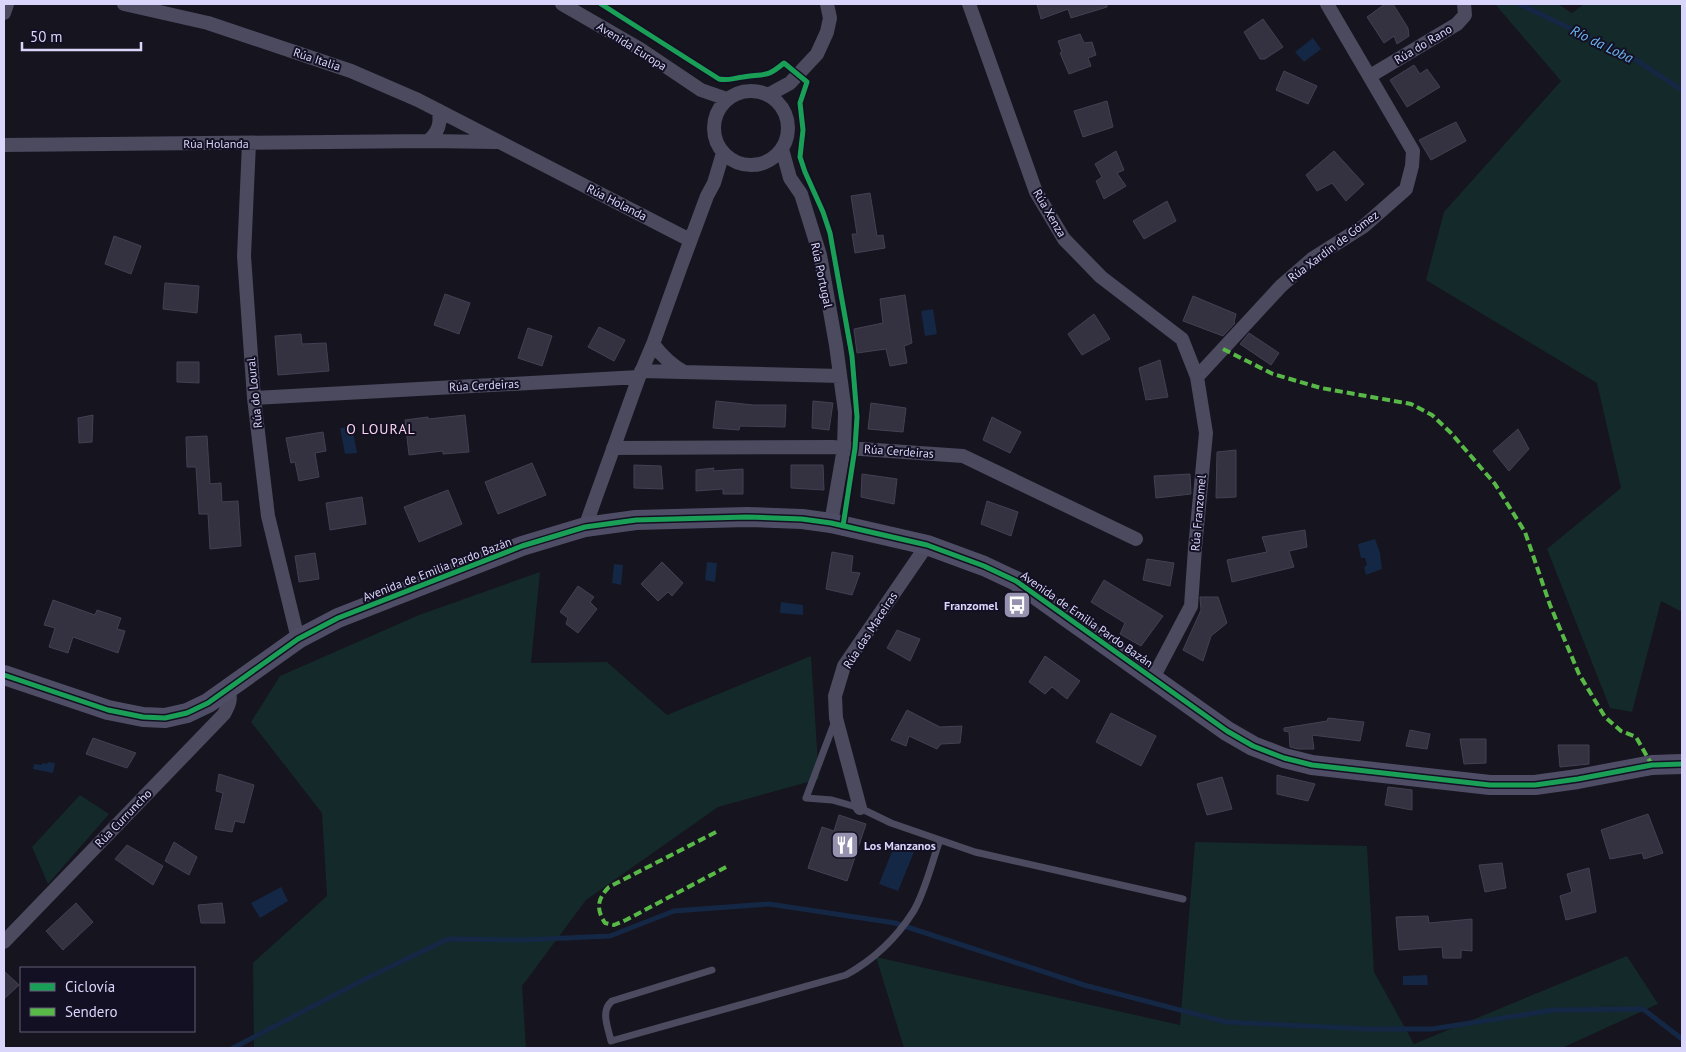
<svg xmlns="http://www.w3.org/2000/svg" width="1686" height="1052" font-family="'PT Sans',sans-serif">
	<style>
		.green { fill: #142929 }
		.water { fill: #142744 }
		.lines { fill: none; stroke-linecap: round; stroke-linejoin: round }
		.stream { stroke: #142744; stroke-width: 5 }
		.building { fill: #343241; stroke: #434052 }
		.lane { stroke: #4b4a5e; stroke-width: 7 }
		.street { stroke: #4b4a5e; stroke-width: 14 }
		.secondary { stroke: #4e4d65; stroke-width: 20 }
		.quiet { stroke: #58b947; stroke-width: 4; stroke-dasharray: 8 4; stroke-linecap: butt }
		.cycleway-casing { stroke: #131023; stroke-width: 8 }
		.cycleway { stroke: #1a9f57; stroke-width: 5 }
		.labels { text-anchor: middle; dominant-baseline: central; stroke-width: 4; stroke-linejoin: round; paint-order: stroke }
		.street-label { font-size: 12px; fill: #dad5fb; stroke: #131023 }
		.poi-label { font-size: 12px; font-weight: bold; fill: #dad5fb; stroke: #131023; text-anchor: end }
		.water-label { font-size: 14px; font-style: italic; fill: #6db5f2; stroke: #131023 }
		.neighbourhood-label { font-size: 14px; letter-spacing: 1px; fill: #fbd7ef; stroke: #131023 }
	</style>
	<rect width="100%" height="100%" fill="#16141f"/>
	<path class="green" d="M1495,4H1558L1572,13L1584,4H1682V612L1661,601L1632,712L1610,708L1547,549L1621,488L1597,383L1426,280L1444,212L1561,81Z
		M540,572L531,663L607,662L667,715L811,656L819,779L718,807L586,900L522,986L526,1048H254L253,963L327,896L322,813L251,722L280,676L419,615Z
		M80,795L109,814L48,884L32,847Z
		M1195,842L1367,846L1374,972L1414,1044L1627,956L1658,1004L1562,1048H904L876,957L1180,1025Z"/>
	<path class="water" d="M1313,38L1321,49L1304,62L1295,52Z
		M933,309L937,334L925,336L921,311Z
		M352,427L357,453L345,454L340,428Z
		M1375,539L1380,553L1382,569L1366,575L1364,567L1367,565L1365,558H1361L1358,544Z
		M707,562L717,563L715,582L705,580Z
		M614,564L623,565L621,585L612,583Z
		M781,602L803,605V615L780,613Z
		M48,762L55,763L53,773L33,769L34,764L42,765V763L47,764Z
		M895,844L914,852L898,891L879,884Z
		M281,887L288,901L260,918L251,903Z
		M1427,975L1428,985H1403V976Z"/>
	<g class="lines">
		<path class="stream" d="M1519,4L1633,58L1682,90
			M233,1048L369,977L448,939L522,940L610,936L674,911L769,904L895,923L1084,985L1226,1022L1368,1029H1432L1554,1010L1643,1009L1682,1039"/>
	</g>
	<path class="building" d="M1037,4H1107V7L1071,18L1068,9L1041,19Z
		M1385,4H1393L1408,28L1409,36L1397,44L1394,36L1384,43L1367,17Z
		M1263,19L1283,47L1265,59H1260L1244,32Z
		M1080,34L1084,43L1092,42L1096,55L1088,58L1091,66L1069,74L1060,53L1062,52L1058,41Z
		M1414,65L1420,74L1427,69L1440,87L1407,107L1390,80Z
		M1284,71L1317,86L1308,104L1276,90Z
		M1107,101L1113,127L1083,137L1074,111Z
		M1456,122L1466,141L1431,160L1419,140Z
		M1116,151L1124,170L1117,173L1126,186L1104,199L1096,181L1102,177L1095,164Z
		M1334,151L1364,184L1346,201L1332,183L1317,191L1306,175Z
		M870,193L877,236L883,235L885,248L855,253L852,234H857L851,196Z
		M1167,201L1176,221L1144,239L1133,221Z
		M114,236L141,246L131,274L105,264Z
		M165,283L199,286L197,313L163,309Z
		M445,294L470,303L459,334L434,325Z
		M905,295L912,343L904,346L907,363L890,366L886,349L857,353L854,329L883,323L880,299Z
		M1193,296L1236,314L1234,322L1235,323L1223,336L1183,321Z
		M1094,314L1110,339L1082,355L1068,334Z
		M599,327L625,340L614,361L588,347Z
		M528,328L552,336L542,366L518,358Z
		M1249,333L1279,353L1271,365L1240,344Z
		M301,334L302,344L326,343L329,371L278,375L275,336Z
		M1160,360L1168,397L1146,400L1139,368Z
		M177,362H199V383L177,382Z
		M716,401L753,405H786L785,427L740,426L739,430L713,428Z
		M813,401L833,403L829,430L812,428Z
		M871,403L906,408L903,432L868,429Z
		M93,415L92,442L79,443L78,418Z
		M465,415L469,452L443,454V451L409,455L405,420L428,417V419Z
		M992,417L1021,432L1010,453L983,440Z
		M1518,429L1529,449L1509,471L1493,451Z
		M323,432L326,451L315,453L319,477L299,481L295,462L291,463L286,438Z
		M207,436L210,484L221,483L222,502L238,501L241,546L210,549L208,514H199L196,467H187L186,437Z
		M1236,450V497L1216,498L1217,452Z
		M532,463L546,495L498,514L485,482Z
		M634,465L661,466L663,489L634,488Z
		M791,465H823L824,490L791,488Z
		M714,468L713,471L743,469V494H723V489L696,491V470Z
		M862,474L897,479L894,504L861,497Z
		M1190,474L1191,494L1156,498L1154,476Z
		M448,490L462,524L419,542L404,507Z
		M362,497L366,524L330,530L326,503Z
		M987,501L1018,512L1011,536L981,524Z
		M1305,530L1307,547L1289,551L1294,567L1232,582L1227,560L1267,552L1262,537Z
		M832,552L853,556L851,572L860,573L852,595L826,589Z
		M315,553L319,579L299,582L295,556Z
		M1147,559L1174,563L1170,586L1143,580Z
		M662,562L683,583L672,596L668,592L658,601L641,584Z
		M1104,580L1163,616L1141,646L1120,634L1125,623L1091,602Z
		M578,586L594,597L590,602L597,609L578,633L566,624L568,618L560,612Z
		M1200,597H1218L1227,623L1211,636L1203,661L1183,650L1201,610Z
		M53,600L95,615L97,610L121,618L117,629L125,631L118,653L73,637L68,653L49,647L55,628L44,625Z
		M897,630L920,639L910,661L887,648Z
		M1045,656L1080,681L1067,699L1052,687L1045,694L1029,682Z
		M907,710L940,727L962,726L960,743L941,744L937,749L909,736L906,746L891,740Z
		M1111,713L1156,736L1141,766L1096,742Z
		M1328,718L1364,722L1360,741L1312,735L1314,749H1298L1290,747L1289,732L1284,731V728L1327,721Z
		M1410,730L1430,734L1427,749L1406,746Z
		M93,738L136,753L127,768L86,754Z
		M1460,739H1486V763L1464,764Z
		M1558,745H1589V764L1560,767Z
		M219,774L254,785L244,823L235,821L232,832L215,829L223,793L216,791Z
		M1277,775L1315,784L1308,801L1277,794Z
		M1222,777L1232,809L1207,815L1197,784Z
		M1388,787L1412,790V810L1385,805Z
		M1648,814L1663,853L1644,859L1642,853L1610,859L1601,830Z
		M839,815L866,824L847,881L808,868L822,827L834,831Z
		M174,842L197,857L189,875L165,861Z
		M127,845L163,866L153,885L115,859Z
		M1502,863L1506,888L1485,892L1479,865Z
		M1589,868L1596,912L1566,920L1560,896L1572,892L1567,874Z
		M76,903L93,922L63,950L46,931Z
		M222,903L225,923H201L198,905Z
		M1428,916L1429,923L1472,919V951L1461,950V958H1443L1442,947L1399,950L1396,917Z
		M4,971L19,985L4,999Z"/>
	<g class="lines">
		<path class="lane" d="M835,721L806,798L832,800L860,808L891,823L975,852L1183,899
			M712,970L612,1001C600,1011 608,1027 611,1041L846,975C873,960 897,937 913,912C925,893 932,861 940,840"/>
		<path class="street" d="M124,4L208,23L351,71L418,100L690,240
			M562,4L640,49L701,90L727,99
			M969,4L1036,192L1064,239L1101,277L1182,339L1197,377L1206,433L1195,548L1191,606L1153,678
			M4,13L7,4
			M1370,76L1457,24L1465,15L1464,4
			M714 128a37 37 0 1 1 74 0a37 37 0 1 1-74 0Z
			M768,95L790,83L817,54L827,32L830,18L827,4
			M428,141C438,133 442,122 438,110
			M249,143L244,256L254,398L268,516L298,639
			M4,145L428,141L495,142
			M782,149L790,178L801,194L820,255L836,345L845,412L844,448L831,523
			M653,344C662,356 671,365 684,372
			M641,371L840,376
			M639,377L653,344L681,266L707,196L714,183L723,153
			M1197,377L1281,286L1312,259L1364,226L1406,189L1412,166L1413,151L1327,4
			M254,398L639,377L585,527
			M613,448L832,447L963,456L1136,539
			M860,808L836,718L835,696L844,666L927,545
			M4,942L224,714C229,705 232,699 228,688"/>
		<path class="secondary" d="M4,675L108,710L143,717L165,718L187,713L208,703L298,639L338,618L522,546L585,527L636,520L747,517L802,519L831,523L927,545L984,566L1016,581L1227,731L1253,746L1284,758L1312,765L1490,785H1535L1578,779L1652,765L1682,764"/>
		<path class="quiet" d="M1223,349L1273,374L1321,388L1411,404L1432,415L1451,433L1495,484L1525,532L1550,605L1579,674L1605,717L1621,731L1636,737L1652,765
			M716,832L609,887C597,899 596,909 605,923L614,925L626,920L728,866"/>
		<g class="cycleway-casing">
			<path id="cycleway" d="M601,4L719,79C728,81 734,78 743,77C765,73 765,79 784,63L807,82L800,103L803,130L800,157L805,172L823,212L830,233L852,356L857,417L855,448L843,526
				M4,675L108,710L143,717L165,718L187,713L208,703L298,639L338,618L522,546L585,527L636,520L747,517L802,519L831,523L927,545L984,566L1016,581L1227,731L1253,746L1284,758L1312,765L1490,785H1535L1578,779L1652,765L1682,764"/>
		</g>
		<use href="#cycleway" class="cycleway"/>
	</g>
	<defs>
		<g id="bus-square" transform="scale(1.4375)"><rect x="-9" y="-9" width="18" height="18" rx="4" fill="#9591ae" stroke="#131023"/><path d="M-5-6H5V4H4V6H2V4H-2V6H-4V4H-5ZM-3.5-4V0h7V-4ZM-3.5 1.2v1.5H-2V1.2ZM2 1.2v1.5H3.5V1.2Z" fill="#fff"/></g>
		<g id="restaurant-square" transform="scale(1.4375)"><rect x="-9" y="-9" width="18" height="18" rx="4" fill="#9591ae" stroke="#131023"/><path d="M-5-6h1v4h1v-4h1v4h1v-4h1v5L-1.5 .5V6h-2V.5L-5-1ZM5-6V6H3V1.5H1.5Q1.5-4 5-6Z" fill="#fff"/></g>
	</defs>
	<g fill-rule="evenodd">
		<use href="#bus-square" x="1017" y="605"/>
		<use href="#restaurant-square" x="845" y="845"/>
	</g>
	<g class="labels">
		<g class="street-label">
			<text transform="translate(1423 44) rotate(-31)">Rúa do Rano</text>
			<text transform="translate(632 46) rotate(32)">Avenida Europa</text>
			<text transform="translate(317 59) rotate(18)">Rúa Italia</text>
			<text x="216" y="143">Rúa Holanda</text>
			<text transform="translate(617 202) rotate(27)">Rúa Holanda</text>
			<text transform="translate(1050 213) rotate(60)">Rúa Xenza</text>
			<text transform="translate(1333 246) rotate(-37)">Rúa Xardín de Gómez</text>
			<text transform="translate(822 275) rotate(78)">Rúa Portugal</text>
			<text transform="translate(484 385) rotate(-3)">Rúa Cerdeiras</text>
			<text transform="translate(254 393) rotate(-96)">Rúa do Loural</text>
			<text transform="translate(899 451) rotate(4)">Rúa Cerdeiras</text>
			<text transform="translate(1198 513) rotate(-85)">Rúa Franzomel</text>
			<text transform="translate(437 569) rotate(-21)">Avenida de Emilia Pardo Bazán</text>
			<text transform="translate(1087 619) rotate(35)">Avenida de Emilia Pardo Bazán</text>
			<text transform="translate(870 630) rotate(-57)">Rúa das Maceiras</text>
			<text transform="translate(123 818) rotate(-46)">Rúa Curruncho</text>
		</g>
		<g class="poi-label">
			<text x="998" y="605">Franzomel</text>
			<text x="864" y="845" text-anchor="start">Los Manzanos</text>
		</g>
		<g class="water-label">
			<text transform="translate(1602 44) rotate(26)">Río da Loba</text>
		</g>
		<g class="neighbourhood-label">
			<text x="381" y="429">O LOURAL</text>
		</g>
	</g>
	<rect width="1686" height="1052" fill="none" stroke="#dad5fb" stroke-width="10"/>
	<rect x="20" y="967" width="175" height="65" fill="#131023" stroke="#635f79"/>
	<rect x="30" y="983" width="25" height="8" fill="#1a9f57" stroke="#635f79"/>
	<text x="65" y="992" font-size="15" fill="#dad5fb">Ciclovía</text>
	<rect x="30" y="1008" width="25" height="8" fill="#58b947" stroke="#635f79"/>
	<text x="65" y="1017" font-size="15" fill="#dad5fb">Sendero</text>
	<path d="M22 42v8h119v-8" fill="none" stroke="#dad5fb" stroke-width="2.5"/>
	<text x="30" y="42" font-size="15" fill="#dad5fb" stroke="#131023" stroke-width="4" paint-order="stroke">50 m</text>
</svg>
